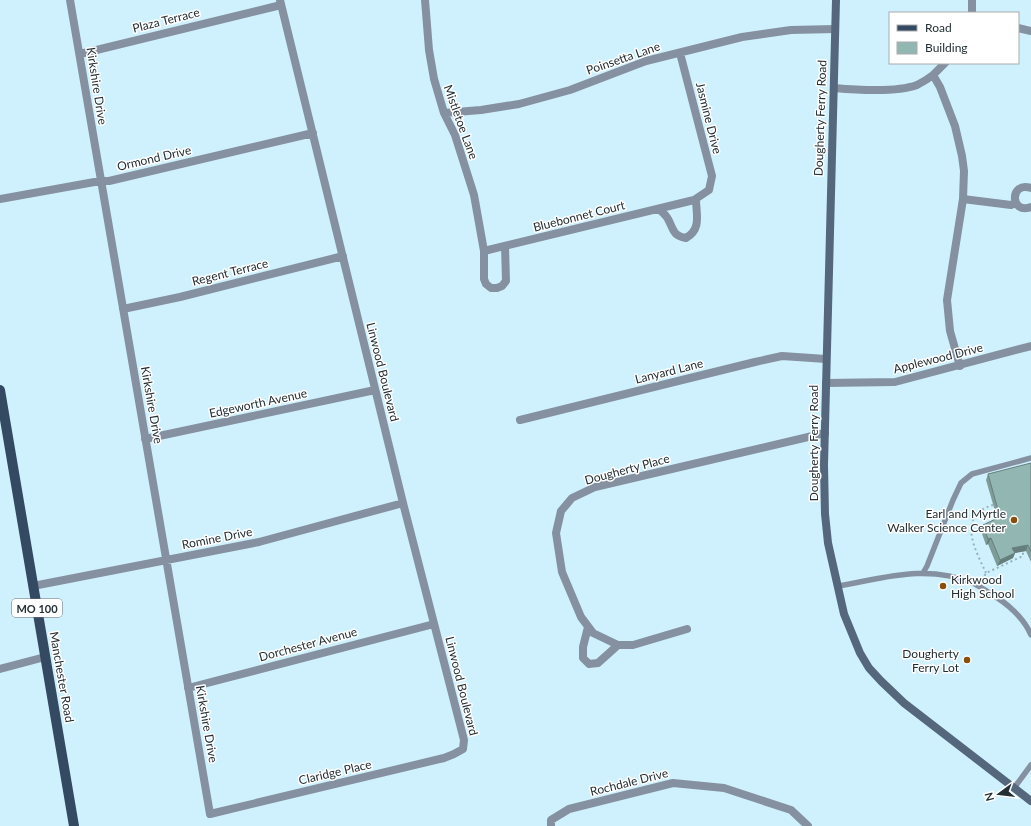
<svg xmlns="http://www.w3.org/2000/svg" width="1031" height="826" font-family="Lato,sans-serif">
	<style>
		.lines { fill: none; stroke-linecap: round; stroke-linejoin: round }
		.path { stroke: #96b1ba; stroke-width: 2; stroke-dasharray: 2 3; stroke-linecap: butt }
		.lane { stroke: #8591a0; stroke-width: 5.5 }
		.street { stroke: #8591a0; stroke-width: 8 }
		.secondary { stroke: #55677c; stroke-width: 8 }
		.primary { stroke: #344962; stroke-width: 10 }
		.wall { fill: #7e9d99 }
		.shaded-wall { fill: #667f7d }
		.building { fill: #92b6b2; stroke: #667f7d }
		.poi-dot { fill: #894f09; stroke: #fff; stroke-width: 1.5 }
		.labels { text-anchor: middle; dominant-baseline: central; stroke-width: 3; stroke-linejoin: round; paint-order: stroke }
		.shield { fill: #fff; stroke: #646d71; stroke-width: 1 }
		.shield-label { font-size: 11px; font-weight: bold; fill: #222f34 }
		.street-label { font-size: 12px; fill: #222f34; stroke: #fff }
		.poi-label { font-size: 12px; fill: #222f34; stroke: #fff; text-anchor: end }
	</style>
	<rect width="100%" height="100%" fill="#cff1fd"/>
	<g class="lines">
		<path class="path" d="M986,573C975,549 956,516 993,505
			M982,580L986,573L1023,556V551"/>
		<path class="lane" d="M923,573L927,566L953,500L961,483L972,474L1031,458
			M838,586C885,578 926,564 973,583C979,586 985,590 991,594C1007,603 1024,618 1031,635
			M1014,788L1031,765"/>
		<path class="street" d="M70,0L210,814L444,758L454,754L463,749L464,740L403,503L280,0
			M425,0L429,50L434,79L444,113L455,135L474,195L484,251V279L486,284L491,288H497L502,286L506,281L505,246
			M972,13V0
			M1018,28L1031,31
			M80,54L281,5
			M945,63L933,75L940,87L955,126L962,156L964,171L963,199L947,300L950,331L960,366
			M834,88C857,90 896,93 917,85C923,82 928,79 933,75
			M444,113L481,110L519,104L570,90L646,61L742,37L791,30L835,29
			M1031,188C1009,181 1010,215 1031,207
			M0,199L100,181H109L313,133
			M963,199L1011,205L1016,203
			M659,209C662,212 666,215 668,219C674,230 672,235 686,238C702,229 696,214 696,199
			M484,251L694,200L709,190L712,176L680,53
			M123,309L180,297L343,256
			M826,383L895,382L1031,346
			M520,420L755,362L782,356L826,359
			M145,439L375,390
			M33,586L259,542L403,503
			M588,627L583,647V658L589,664L598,663L618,645
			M687,629L633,645H618L593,633L581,617L562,572L556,533L561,511L572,498L595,487L825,433
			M0,669L45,657
			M188,688L434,624
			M551,826V820L569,809L673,783L724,788L791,810L808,826"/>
		<path class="secondary" d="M836,0L824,465L825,514L828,543L844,614L860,653L869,668L881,681L904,703L1031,801"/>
		<path class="primary" d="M0,390L74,826"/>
	</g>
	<path class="wall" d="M1031,465V562L1026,551L1015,553L1013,558L997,566L988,544L986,545L981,531L983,525L997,518L986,480L988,474Z"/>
	<path class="shaded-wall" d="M991,538L988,544L986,545L988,539Z
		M1028,545L1026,551L1015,553L1013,558L997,566L1000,560L1012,548Z"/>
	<path class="building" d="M1031,463V552L1028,545L1012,548L1015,553L1000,560L991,538L988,539L983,525L1000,517L988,474Z"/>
	<g class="poi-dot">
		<circle cx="1014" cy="520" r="4"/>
		<circle cx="943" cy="586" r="4"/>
		<circle cx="967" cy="660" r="4"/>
	</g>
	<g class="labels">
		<rect class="shield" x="12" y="599" width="50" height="18" rx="3"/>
		<g class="shield-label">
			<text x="37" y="608">MO 100</text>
		</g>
		<g class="street-label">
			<text transform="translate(166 20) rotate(-14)">Plaza Terrace</text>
			<text transform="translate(623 58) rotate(-19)">Poinsetta Lane</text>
			<text transform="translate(97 86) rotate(81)">Kirkshire Drive</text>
			<text transform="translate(709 118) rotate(76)">Jasmine Drive</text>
			<text transform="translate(820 118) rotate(-88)">Dougherty Ferry Road</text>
			<text transform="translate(461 122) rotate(70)">Mistletoe Lane</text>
			<text transform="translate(154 158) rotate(-13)">Ormond Drive</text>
			<text transform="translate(579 216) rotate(-14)">Bluebonnet Court</text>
			<text transform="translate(230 272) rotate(-14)">Regent Terrace</text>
			<text transform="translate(938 358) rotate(-14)">Applewood Drive</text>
			<text transform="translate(669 371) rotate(-14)">Lanyard Lane</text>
			<text transform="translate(383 372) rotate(76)">Linwood Boulevard</text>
			<text transform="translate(258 403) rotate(-12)">Edgeworth Avenue</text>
			<text transform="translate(152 405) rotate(80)">Kirkshire Drive</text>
			<text transform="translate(813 443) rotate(-90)">Dougherty Ferry Road</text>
			<text transform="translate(627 469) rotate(-15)">Dougherty Place</text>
			<text transform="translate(217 538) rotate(-11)">Romine Drive</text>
			<text transform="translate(308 644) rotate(-15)">Dorchester Avenue</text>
			<text transform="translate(62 677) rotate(80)">Manchester Road</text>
			<text transform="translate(462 686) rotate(76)">Linwood Boulevard</text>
			<text transform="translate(207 724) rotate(80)">Kirkshire Drive</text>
			<text transform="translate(335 772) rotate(-13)">Claridge Place</text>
			<text transform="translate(629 782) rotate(-14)">Rochdale Drive</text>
		</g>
		<g class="poi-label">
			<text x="1006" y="513">Earl and Myrtle<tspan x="1006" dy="14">Walker Science Center</tspan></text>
			<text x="951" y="579" text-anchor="start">Kirkwood<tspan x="951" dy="14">High School</tspan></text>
			<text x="959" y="653">Dougherty<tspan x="959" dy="14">Ferry Lot</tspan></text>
		</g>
	</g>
	<rect x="889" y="12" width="130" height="52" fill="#ffffff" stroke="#a7acae"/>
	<rect x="897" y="25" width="20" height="6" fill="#344962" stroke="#a7acae"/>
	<text x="925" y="32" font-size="12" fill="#222f34">Road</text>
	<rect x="897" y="42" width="20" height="12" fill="#92b6b2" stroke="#a7acae"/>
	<text x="925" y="52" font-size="12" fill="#222f34">Building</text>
	<g transform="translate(999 794) rotate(255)" stroke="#ffffff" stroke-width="3" paint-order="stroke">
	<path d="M0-3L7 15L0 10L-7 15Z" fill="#222f34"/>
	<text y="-6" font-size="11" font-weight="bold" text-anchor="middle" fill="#222f34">N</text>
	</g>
</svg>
